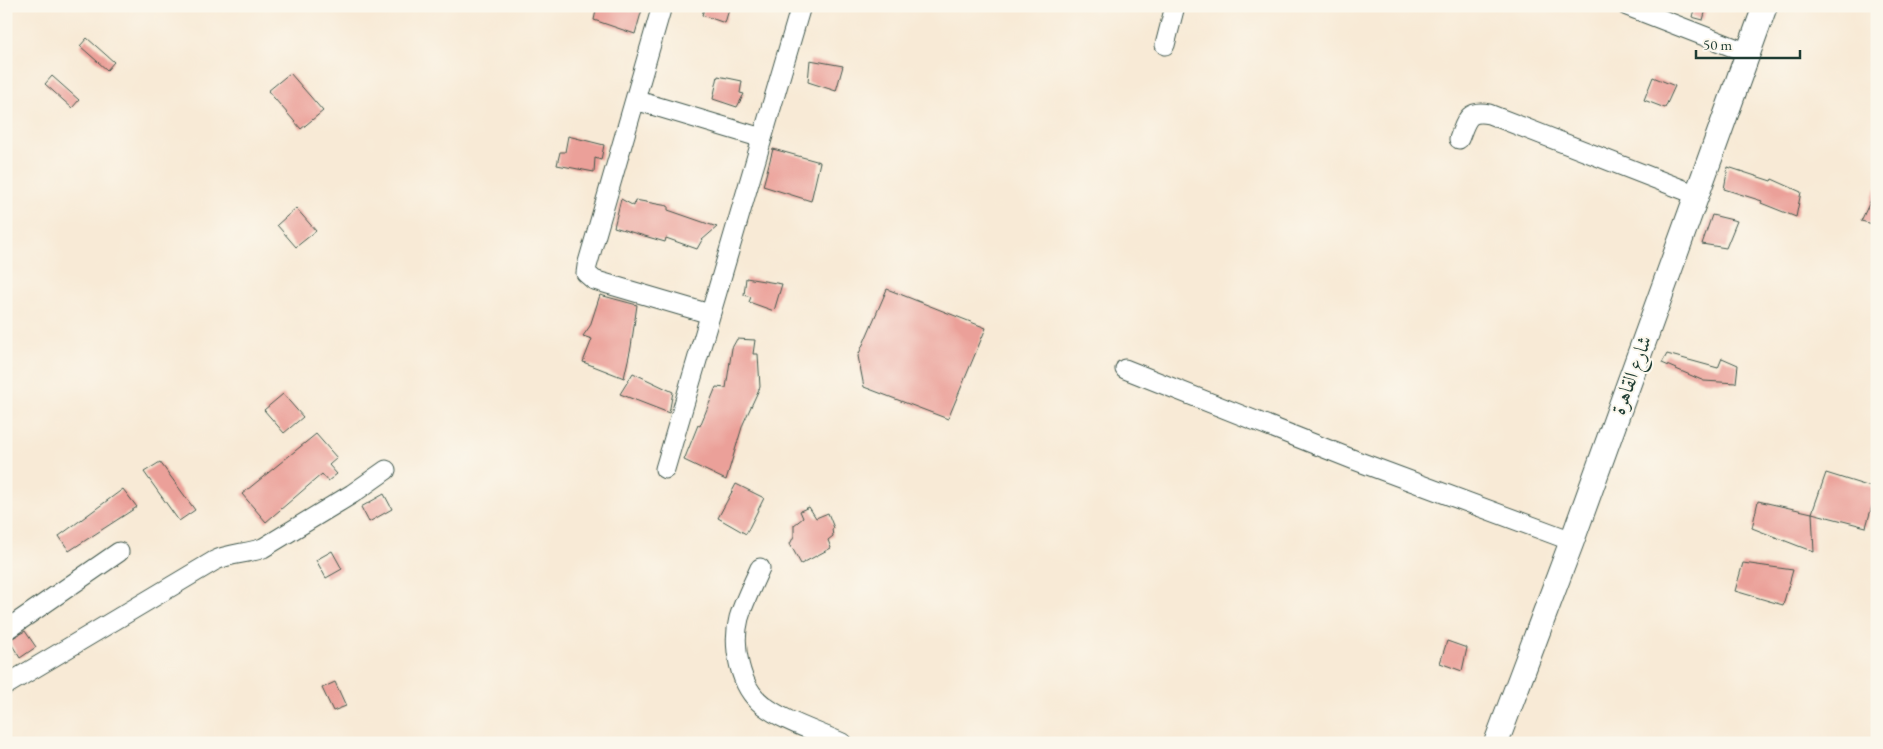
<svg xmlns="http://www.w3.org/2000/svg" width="1883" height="749" font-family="'EB Garamond',Amiri,serif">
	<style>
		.building { fill: #eba099 }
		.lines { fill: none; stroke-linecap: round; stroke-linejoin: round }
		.minor-casing { stroke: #40574c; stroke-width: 21 }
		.major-casing { stroke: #40574c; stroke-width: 26 }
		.minor { stroke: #fff; stroke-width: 19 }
		.major { stroke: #fff; stroke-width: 24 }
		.labels { text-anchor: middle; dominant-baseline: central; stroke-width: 4; stroke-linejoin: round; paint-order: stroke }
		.street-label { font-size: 20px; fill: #1f3d34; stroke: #fbf7ec }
	</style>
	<rect width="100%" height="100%" fill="#fbf7ec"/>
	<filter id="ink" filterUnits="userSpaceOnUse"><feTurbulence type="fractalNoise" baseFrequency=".02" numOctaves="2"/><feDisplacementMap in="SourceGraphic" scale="10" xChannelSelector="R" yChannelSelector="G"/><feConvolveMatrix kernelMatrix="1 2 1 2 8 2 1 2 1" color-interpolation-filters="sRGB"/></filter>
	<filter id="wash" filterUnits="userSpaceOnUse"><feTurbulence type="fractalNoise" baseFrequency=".0096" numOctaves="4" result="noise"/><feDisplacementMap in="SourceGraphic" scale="20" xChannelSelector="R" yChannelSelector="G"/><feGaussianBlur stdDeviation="1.12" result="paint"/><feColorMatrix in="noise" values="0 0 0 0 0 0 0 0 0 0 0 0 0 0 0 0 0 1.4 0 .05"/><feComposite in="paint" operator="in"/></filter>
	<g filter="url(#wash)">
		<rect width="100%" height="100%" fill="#f8ead6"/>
		<g id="blocks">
			<path class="building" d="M597,6H643L635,34L594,20Z
				M705,6H730L725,23L702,15Z
				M1695,6H1707L1703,20L1692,17Z
				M87,38L114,62L107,70L80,46Z
				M810,60L843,66L836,91L808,82Z
				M290,73L323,111L301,129L268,91Z
				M52,76L79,100L72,108L45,84Z
				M718,76L742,81L740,93L744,94L737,107L713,99Z
				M1653,77L1675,86L1665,108L1644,100Z
				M568,136L604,145L601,160L595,158L594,172L557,165L560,152H565Z
				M773,149L820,162L811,201L763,186Z
				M1728,167L1771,181L1772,179L1801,192L1796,217L1761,203L1762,201L1724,189Z
				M1877,187V225L1861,221Z
				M621,199L634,206L635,200L668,206V210L717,227L702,240L697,249L666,238L665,242L614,227Z
				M296,208L316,231L296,247L277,225Z
				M1712,215L1737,221L1726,248L1702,244Z
				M746,278L782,284L774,311L749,302L751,297L744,295Z
				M887,289L986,328L948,419L864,387L858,356Z
				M600,295L637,305L631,347L624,378L583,362L592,339L583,336L590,326Z
				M737,339L755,340L753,354H758L760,387L743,424L726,480L684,460L698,425L700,426L716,387L726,388L732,348Z
				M1667,354L1718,368L1722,358L1738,365L1736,383L1704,381L1662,363Z
				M633,373L673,392L669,413L620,394Z
				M283,394L303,417L284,433L264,410Z
				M316,434L337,458L329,465L337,474L328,481L322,474L266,522L242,494Z
				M160,462L195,510L179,521L144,472Z
				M1826,473L1877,489L1866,527L1812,513Z
				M736,484L764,498L746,534L718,518Z
				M123,489L137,507L69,551L59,536Z
				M384,494L392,509L369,522L361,507Z
				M1758,501L1812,513L1814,552L1752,528Z
				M809,507L816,518L828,513L834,528L832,529L833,536L828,540L831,548L801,564L790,544L794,536V525L803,518L800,511Z
				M332,551L342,569L326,578L316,560Z
				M1743,563L1793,570L1783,605L1735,591Z
				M25,631L36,647L20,658L9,640Z
				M1447,641L1467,648L1462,671L1440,663Z
				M335,682L346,706L333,711L322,688Z"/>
		</g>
	</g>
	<g filter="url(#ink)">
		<use href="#blocks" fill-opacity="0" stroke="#40574c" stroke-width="1"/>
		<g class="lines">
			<g class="minor-casing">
				<path id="minor" d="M662,6L587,266L586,273L594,280L710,314
					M1627,6L1748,53
					M1165,45L1175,6
					M635,100L762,138
					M1459,139C1466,122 1467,109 1489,114L1697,195
					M1125,369L1357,461L1572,541
					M665,469L801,6
					M760,568C753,584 744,601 739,618C732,645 739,687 763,705C783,721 818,732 842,743
					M6,630L119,552
					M6,685L214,561C229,553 247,554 263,548L352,494L386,470"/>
			</g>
			<g class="major-casing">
				<path id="major" d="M1496,743L1572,541L1765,6"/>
			</g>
			<use href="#minor" class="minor"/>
			<use href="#major" class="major"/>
		</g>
	</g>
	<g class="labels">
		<g class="street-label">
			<text transform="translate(1631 375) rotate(-70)">شارع القاهرة</text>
		</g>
	</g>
	<rect width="1883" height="749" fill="none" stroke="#fbf7ec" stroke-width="25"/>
	<path d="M1696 50v8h104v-8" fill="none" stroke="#1f3d34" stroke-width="2.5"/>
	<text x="1703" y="50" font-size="15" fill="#1f3d34" stroke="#fbf7ec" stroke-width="4" paint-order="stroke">50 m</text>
</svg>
